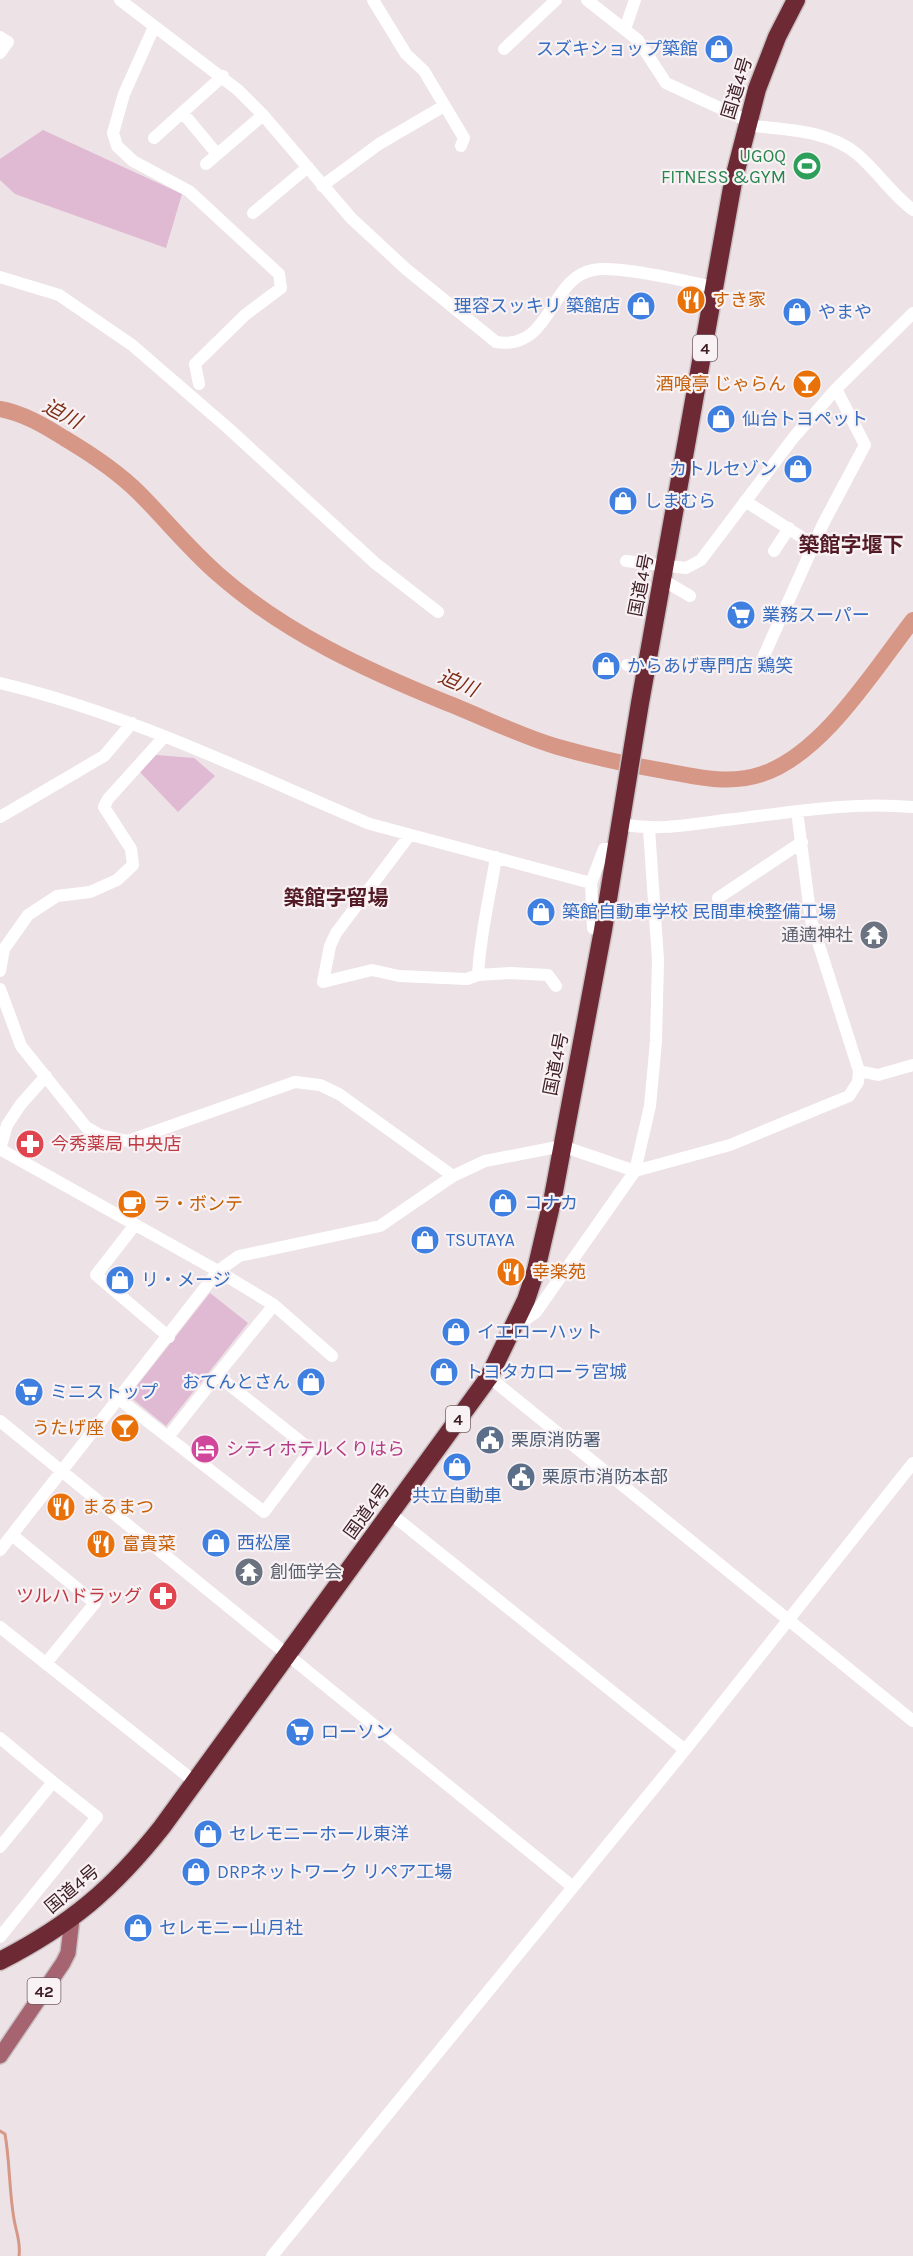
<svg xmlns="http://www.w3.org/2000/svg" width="913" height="2256" font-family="Karla,'Noto Sans JP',sans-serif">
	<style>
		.green { fill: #e0b9d3 }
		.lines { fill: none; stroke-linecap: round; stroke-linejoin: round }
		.stream { stroke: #d69786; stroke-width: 3 }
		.river { stroke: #d69786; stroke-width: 16 }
		.major-casing { stroke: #c9c1c3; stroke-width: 18 }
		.highway-casing { stroke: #c9c1c3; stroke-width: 21 }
		.minor { stroke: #fff; stroke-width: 12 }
		.major { stroke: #a66370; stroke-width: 15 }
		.highway { stroke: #6d2a34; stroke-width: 18 }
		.labels { text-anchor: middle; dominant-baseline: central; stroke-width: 4.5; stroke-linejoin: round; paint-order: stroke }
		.shield { fill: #f9f2f5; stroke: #775f65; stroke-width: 1.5 }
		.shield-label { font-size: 16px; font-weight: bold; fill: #3f2027 }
		.shop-label { font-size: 18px; fill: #366cbe; stroke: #f9f2f5; text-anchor: start }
		.street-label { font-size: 18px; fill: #3f2027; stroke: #f9f2f5 }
		.leisure-label { font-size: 18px; fill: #27864d; stroke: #f9f2f5; text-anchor: end }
		.food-label { font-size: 18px; fill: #c56008; stroke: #f9f2f5; text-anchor: start }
		.worship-label { font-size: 18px; fill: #5b616d; stroke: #f9f2f5; text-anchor: end }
		.health-label { font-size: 18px; fill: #be3a42; stroke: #f9f2f5; text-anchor: start }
		.service-label { font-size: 18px; fill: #4e5e75; stroke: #f9f2f5; text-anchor: start }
		.hotel-label { font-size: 18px; fill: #b23c85; stroke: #f9f2f5; text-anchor: start }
		.water-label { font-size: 20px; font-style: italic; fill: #7f2e16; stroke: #f9f2f5 }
		.quarter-label { font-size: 21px; font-weight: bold; fill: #531b25; stroke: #f9f2f5 }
	</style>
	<rect width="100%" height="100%" fill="#ede2e6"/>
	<path class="green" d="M43,130L182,194L166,248L15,194L0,180V159Z
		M156,755L194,758L215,776L178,812L140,772Z
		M210,1293L248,1323L166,1426L129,1396Z"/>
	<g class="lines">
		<path class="stream" d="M0,2131L5,2134C10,2162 9,2191 14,2219C16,2232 21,2242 19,2256"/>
		<path class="river" d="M0,409C23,413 45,426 64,438C91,454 117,471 139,493C166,520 190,550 219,575C285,633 366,670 447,703C483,717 520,736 558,747C593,757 629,765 665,771C697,777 730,785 762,774C823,754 874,670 913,620"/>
		<g class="major-casing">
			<path id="major" d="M0,2056L63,1963L68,1953L72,1919"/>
		</g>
		<g class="highway-casing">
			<path id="highway" d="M0,1961C70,1925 113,1889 162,1827L489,1377L526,1300L536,1270L553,1197L603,930L640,703L733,182L757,89L777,37L796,0"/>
		</g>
		<path class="minor" d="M120,0L238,90L263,115L351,218L406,269L496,342C552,351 549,278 593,270C619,265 687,282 716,287
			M373,0L406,54L424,71L464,138L461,146
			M587,0L638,40L666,83L748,121
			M154,27L124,94L113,133L117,146L133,161L189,191L279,274L281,288L245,315L195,364L199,384
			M625,29L635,0
			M0,37L8,42L0,53
			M504,49L556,0
			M183,113L217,154
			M746,125C784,130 827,129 857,154C877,171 892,194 913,210
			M154,138L223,76
			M206,164L263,115
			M322,186L379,144L444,106
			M253,213L308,167
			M0,277L59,295L132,345L228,428L375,563L438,612
			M745,501L803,538
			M774,551L789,528
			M626,561L686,568L701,560L794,437L836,389L913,313
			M663,580L690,596
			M762,660L823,524L865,445L836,389
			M627,665L646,670
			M0,683C128,713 249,773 370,824L591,883L604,849H616
			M0,817L104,756L132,723
			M620,824C657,831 688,825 725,820C787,813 851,801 913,807
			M409,836L336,933L330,946L323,982L372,970L399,976L467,979L478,975L510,973L548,975L556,986
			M591,883L593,928L603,930
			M718,898L802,842
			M0,971L4,949L28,915L57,896L90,892L117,880L133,865L131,849L104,807L108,799L164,737
			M478,975C480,935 490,896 496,857
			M0,989L21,1046L86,1127L100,1135L128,1141L295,1082L320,1085L339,1094L453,1176
			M859,1071L878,1075L913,1065
			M0,1149L218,1271L239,1256L380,1226L453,1176L485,1161L562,1146L635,1171L730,1145L849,1096L858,1082L859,1071L811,920L797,811
			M0,1149L7,1125L21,1104L46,1076
			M134,1226L96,1275L169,1337
			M274,1305L332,1356
			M515,1327L536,1312L635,1171L650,1106L656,1041L658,960L649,829
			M489,1377L913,1721
			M0,1421L573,1887
			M168,1437L217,1375
			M391,1514L685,1750
			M12,1535L95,1603L46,1663
			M0,1550L218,1271L274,1305L217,1375L311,1450L264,1512L119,1399
			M0,1627L195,1782
			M0,1738L53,1782L0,1847
			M0,1937L97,1817L53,1782
			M272,2256L685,1750L913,1463"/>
		<use href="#major" class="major"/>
		<use href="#highway" class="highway"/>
	</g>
	<defs>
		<g id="shop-disc" transform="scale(1.5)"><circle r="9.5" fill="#3f7fe0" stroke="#f9f2f5"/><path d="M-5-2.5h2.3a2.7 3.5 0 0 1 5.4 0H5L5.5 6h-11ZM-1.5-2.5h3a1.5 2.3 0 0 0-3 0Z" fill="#fff"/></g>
		<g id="stadium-disc" transform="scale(1.5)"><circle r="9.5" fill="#2e9e5b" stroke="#f9f2f5"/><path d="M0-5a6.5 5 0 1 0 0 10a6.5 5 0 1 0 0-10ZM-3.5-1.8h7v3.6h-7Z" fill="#fff"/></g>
		<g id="restaurant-disc" transform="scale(1.5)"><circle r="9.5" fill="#e8710a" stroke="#f9f2f5"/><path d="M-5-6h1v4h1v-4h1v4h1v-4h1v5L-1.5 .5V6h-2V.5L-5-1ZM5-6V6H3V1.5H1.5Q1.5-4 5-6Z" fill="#fff"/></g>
		<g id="bar-disc" transform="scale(1.5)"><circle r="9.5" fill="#e8710a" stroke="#f9f2f5"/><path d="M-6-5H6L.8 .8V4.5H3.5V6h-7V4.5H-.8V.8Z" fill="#fff"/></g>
		<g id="supermarket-disc" transform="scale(1.5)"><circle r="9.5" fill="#3f7fe0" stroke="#f9f2f5"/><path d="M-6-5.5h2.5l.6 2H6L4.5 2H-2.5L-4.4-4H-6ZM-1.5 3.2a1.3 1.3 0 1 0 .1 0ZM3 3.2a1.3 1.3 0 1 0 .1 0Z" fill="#fff"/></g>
		<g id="temple-disc" transform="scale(1.5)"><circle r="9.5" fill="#6b7280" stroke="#f9f2f5"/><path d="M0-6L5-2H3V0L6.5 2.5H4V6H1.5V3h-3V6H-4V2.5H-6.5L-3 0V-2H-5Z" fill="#fff"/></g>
		<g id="pharmacy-disc" transform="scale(1.5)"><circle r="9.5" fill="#e0444e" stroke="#f9f2f5"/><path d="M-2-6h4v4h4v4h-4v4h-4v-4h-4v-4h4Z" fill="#fff"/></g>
		<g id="cafe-disc" transform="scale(1.5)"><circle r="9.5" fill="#e8710a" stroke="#f9f2f5"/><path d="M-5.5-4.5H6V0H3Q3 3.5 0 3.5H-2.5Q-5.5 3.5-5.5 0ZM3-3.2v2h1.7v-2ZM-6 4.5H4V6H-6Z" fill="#fff"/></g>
		<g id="civic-disc" transform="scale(1.5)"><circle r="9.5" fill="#5c6f8a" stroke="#f9f2f5"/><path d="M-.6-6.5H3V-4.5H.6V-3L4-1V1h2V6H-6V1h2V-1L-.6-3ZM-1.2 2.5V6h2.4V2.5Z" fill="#fff"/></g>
		<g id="hotel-disc" transform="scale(1.5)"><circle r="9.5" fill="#d1479c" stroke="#f9f2f5"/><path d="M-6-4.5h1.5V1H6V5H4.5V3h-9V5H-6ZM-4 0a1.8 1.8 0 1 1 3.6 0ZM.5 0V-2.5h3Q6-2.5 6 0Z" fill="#fff"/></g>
	</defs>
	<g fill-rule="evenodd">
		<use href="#shop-disc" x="719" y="49"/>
		<use href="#stadium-disc" x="807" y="166"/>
		<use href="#restaurant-disc" x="691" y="300"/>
		<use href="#shop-disc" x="641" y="306"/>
		<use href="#shop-disc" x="797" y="312"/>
		<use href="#bar-disc" x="807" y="384"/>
		<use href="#shop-disc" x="721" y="419"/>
		<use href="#shop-disc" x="798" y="469"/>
		<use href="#shop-disc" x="623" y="501"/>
		<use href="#supermarket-disc" x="741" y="615"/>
		<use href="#shop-disc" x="606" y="666"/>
		<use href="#shop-disc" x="541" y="912"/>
		<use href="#temple-disc" x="874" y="935"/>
		<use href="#pharmacy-disc" x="30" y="1144"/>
		<use href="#shop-disc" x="503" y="1203"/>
		<use href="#cafe-disc" x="132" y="1204"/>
		<use href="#shop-disc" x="425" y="1240"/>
		<use href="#restaurant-disc" x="511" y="1272"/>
		<use href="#shop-disc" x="120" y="1280"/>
		<use href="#shop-disc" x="456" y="1332"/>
		<use href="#shop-disc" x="444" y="1372"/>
		<use href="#shop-disc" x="311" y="1382"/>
		<use href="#supermarket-disc" x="29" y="1392"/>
		<use href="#bar-disc" x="125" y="1428"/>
		<use href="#civic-disc" x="490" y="1440"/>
		<use href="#hotel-disc" x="205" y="1449"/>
		<use href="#shop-disc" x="457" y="1467"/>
		<use href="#civic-disc" x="521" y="1477"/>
		<use href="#restaurant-disc" x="61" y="1507"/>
		<use href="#shop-disc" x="216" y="1543"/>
		<use href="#restaurant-disc" x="101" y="1544"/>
		<use href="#temple-disc" x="249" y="1572"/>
		<use href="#pharmacy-disc" x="163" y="1596"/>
		<use href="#supermarket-disc" x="300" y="1732"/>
		<use href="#shop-disc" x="208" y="1834"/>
		<use href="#shop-disc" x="196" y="1872"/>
		<use href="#shop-disc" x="138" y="1928"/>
	</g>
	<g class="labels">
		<g class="shield">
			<rect x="693" y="335" width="24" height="26" rx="4.5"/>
			<rect x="446" y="1406" width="24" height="26" rx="4.5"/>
			<rect x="27.5" y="1978" width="33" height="26" rx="4.5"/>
		</g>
		<g class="shield-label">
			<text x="705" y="348">4</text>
			<text x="458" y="1419">4</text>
			<text x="44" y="1991">42</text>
		</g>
		<g class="shop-label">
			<text x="698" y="49" text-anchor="end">スズキショップ築館</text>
			<text x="620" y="306" text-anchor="end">理容スッキリ 築館店</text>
			<text x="818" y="312">やまや</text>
			<text x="742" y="419">仙台トヨペット</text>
			<text x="777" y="469" text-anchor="end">カトルセゾン</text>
			<text x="644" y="501">しまむら</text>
			<text x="762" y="615">業務スーパー</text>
			<text x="627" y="666">からあげ専門店 鶏笑</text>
			<text x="562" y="912">築館自動車学校 民間車検整備工場</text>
			<text x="524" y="1203">コナカ</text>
			<text x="446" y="1240">TSUTAYA</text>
			<text x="141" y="1280">リ・メージ</text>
			<text x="477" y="1332">イエローハット</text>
			<text x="465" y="1372">トヨタカローラ宮城</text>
			<text x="290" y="1382" text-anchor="end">おてんとさん</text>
			<text x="50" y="1392">ミニストップ</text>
			<text x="457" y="1496" text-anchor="middle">共立自動車</text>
			<text x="237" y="1543">西松屋</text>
			<text x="321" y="1732">ローソン</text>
			<text x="229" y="1834">セレモニーホール東洋</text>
			<text x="217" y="1872">DRPネットワーク リペア工場</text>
			<text x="159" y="1928">セレモニー山月社</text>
		</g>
		<g class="street-label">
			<text transform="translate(737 88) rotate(-73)">国道4号</text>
			<text transform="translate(641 585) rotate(-79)">国道4号</text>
			<text transform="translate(556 1064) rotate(-79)">国道4号</text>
			<text transform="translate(367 1511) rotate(-54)">国道4号</text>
			<text transform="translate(72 1889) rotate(-40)">国道4号</text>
		</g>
		<g class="leisure-label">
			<text x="786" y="156">UGOQ<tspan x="786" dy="21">FITNESS &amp;GYM</tspan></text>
		</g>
		<g class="food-label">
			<text x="712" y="300">すき家</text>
			<text x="786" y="384" text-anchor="end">酒喰亭 じゃらん</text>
			<text x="153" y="1204">ラ・ボンテ</text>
			<text x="532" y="1272">幸楽苑</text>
			<text x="104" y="1428" text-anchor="end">うたげ座</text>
			<text x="82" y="1507">まるまつ</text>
			<text x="122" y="1544">富貴菜</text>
		</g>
		<g class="worship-label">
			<text x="853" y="935">通遖神社</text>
			<text x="270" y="1572" text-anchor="start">創価学会</text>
		</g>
		<g class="health-label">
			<text x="51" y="1144">今秀薬局 中央店</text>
			<text x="142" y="1596" text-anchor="end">ツルハドラッグ</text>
		</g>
		<g class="service-label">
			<text x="511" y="1440">栗原消防署</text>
			<text x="542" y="1477">栗原市消防本部</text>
		</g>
		<g class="hotel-label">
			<text x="226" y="1449">シティホテルくりはら</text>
		</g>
		<g class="water-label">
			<text transform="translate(62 414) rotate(28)">迫川</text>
			<text transform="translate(458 683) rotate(23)">迫川</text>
		</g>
		<g class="quarter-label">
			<text x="851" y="545">築館字堰下</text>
			<text x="336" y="898">築館字留場</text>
		</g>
	</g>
</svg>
